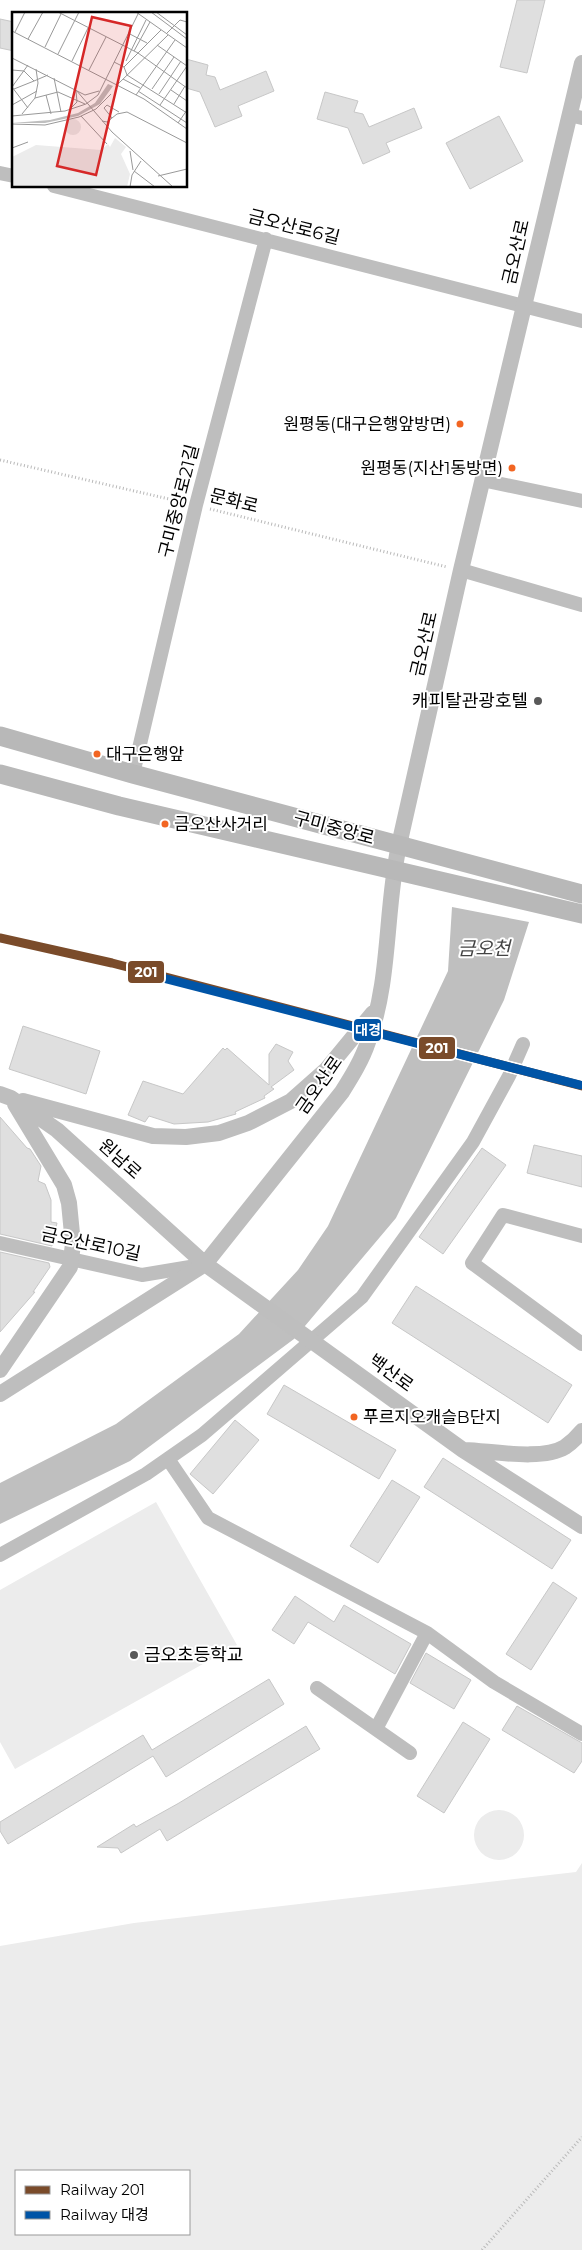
<svg xmlns="http://www.w3.org/2000/svg" width="582" height="2250" font-family="Montserrat,'Noto Sans KR',sans-serif">
	<style>
		.green { fill: #ececec; fill-rule: evenodd }
		.water { fill: #bfbfbf }
		.building { fill: #dfdfdf; stroke: #c7c7c7 }
		.lines { fill: none; stroke-linecap: round; stroke-linejoin: round }
		.path { stroke: #b9b9b9; stroke-width: 3; stroke-dasharray: 1 2.5; stroke-linecap: butt }
		.minor { stroke: #bebebe; stroke-width: 14 }
		.tertiary { stroke: #bebebe; stroke-width: 16 }
		.secondary { stroke: #b8b8b8; stroke-width: 19 }
		.rail-1-casing { stroke: #fff; stroke-width: 12 }
		.rail-2-casing { stroke: #fff; stroke-width: 12 }
		.rail-1 { stroke: #7a4b2a; stroke-width: 9 }
		.rail-2 { stroke: #0054a6; stroke-width: 9 }
		.bus-dot { fill: #f26522; stroke: #fff; stroke-width: 2 }
		.poi-dot { fill: #595959; stroke: #fff; stroke-width: 2 }
		.labels { text-anchor: middle; dominant-baseline: central; stroke-width: 4; stroke-linejoin: round; paint-order: stroke }
		.bus-label { font-size: 17px; fill: #000; stroke: #fff; text-anchor: start }
		.street-label { font-size: 18px; fill: #000; stroke: #fff }
		.poi-label { font-size: 18px; fill: #000; stroke: #fff; text-anchor: end }
		.water-label { font-size: 19px; font-style: italic; fill: #444; stroke: #fff }
		.inset-road { fill: none; stroke: #999; stroke-width: 1 }
		.view { fill: #d62828; fill-opacity: 0.15; stroke: #d62828; stroke-width: 2.5 }
		.inset-edge { fill: none; stroke: #000; stroke-width: 2.5 }
		.line-badge { stroke: #fff; stroke-width: 2 }
		.badge-label { font-size: 14px; text-anchor: middle; font-weight: bold; fill: #fff }
	</style>
	<rect width="100%" height="100%" fill="#fff"/>
	<path class="green" d="M156,1502L237,1645L15,1769L0,1742V1590Z
		M474 1835a25 25 0 1 1 50 0a25 25 0 1 1-50 0Z
		M582,1863V2250H0V1946L134,1923L576,1872ZM189,2171V2234H16V2171Z"/>
	<path class="water" d="M452,907L529,922L504,1000L396,1218L294,1339L130,1461L0,1524V1483L116,1424L239,1334L298,1270L328,1226L448,971Z"/>
	<path class="building" d="M517,0H545L527,73L500,67Z
		M0,19L14,22V51L0,48Z
		M186,59L208,65L206,75L215,77L220,90L266,71L274,91L238,106L242,116L215,127L200,92L186,88Z
		M325,92L358,101L354,112L363,114L369,127L414,108L422,128L386,143L390,152L363,164L348,128L317,119Z
		M499,116L523,161L470,189L446,143Z
		M23,1026L100,1051L86,1094L9,1069Z
		M276,1044L293,1052L288,1061L294,1070L271,1087L274,1089L264,1096L265,1098L235,1112L236,1114L208,1122L174,1124L149,1116L145,1122L128,1115L143,1081L183,1094L223,1048L225,1050L227,1048L269,1085V1054Z
		M0,1117L27,1148L30,1149L41,1166L38,1181L45,1184L51,1200V1222L57,1223L52,1246L0,1234Z
		M534,1145L582,1156V1187L527,1173Z
		M482,1148L506,1165L443,1254L419,1237Z
		M0,1252L49,1263L50,1267L33,1292H35L0,1332Z
		M416,1286L572,1385L548,1423L392,1323Z
		M284,1385L396,1450L379,1479L267,1414Z
		M235,1420L259,1440L213,1494L190,1474Z
		M443,1458L571,1540L552,1569L424,1487Z
		M392,1480L420,1497L378,1563L350,1546Z
		M553,1582L577,1598L531,1670L506,1654Z
		M295,1596L334,1622L344,1605L411,1644L395,1674L308,1622L294,1644L272,1630Z
		M426,1653L471,1680L454,1709L410,1683Z
		M269,1679L284,1704L166,1777L153,1756L8,1844L0,1831V1822L143,1735L152,1750Z
		M517,1706L582,1743V1761L574,1773L502,1730Z
		M463,1722L490,1739L444,1813L417,1796Z
		M306,1726L320,1749L167,1841L160,1829L121,1853L118,1848L97,1847L134,1824L136,1827L179,1803Z"/>
	<g class="lines">
		<path class="path" d="M0,460L182,502
			M210,509L447,567
			M482,2250L582,2137"/>
		<path class="minor" d="M569,115L582,118
			M0,173L14,176
			M54,186L582,321
			M482,480L582,501
			M461,570L582,605
			M133,774L196,505L266,239
			M582,1236L503,1215L472,1263L582,1344
			M0,1243L142,1275L202,1265
			M168,1459L208,1518L427,1633L494,1682L582,1734
			M0,1555L146,1474L202,1435L362,1297L473,1142L509,1076L523,1044
			M317,1688L410,1753
			M376,1729L427,1633"/>
		<path class="tertiary" d="M0,1094L11,1098L57,1130L205,1264L463,1450L582,1526
			M23,1101L153,1136L186,1137L219,1133L248,1123L291,1101L326,1070L373,1013
			M0,1370L70,1267L73,1244L69,1203L64,1185L15,1104
			M0,1394L205,1264L342,1092C352,1076 362,1060 368,1042C391,979 385,910 399,845L461,570L582,63
			M465,1450C492,1451 542,1461 565,1447C572,1442 577,1437 582,1431"/>
		<path class="secondary" d="M0,736L133,774L582,894
			M0,774L119,806L582,914"/>
		<g class="rail-1-casing">
			<path id="rail-1" d="M0,938L112,963L582,1086"/>
		</g>
		<g class="rail-2-casing">
			<path id="rail-2" d="M155,976L580,1085"/>
		</g>
		<use href="#rail-1" class="rail-1"/>
		<use href="#rail-2" class="rail-2"/>
	</g>
	<g class="bus-dot">
		<circle cx="460" cy="424" r="4.5"/>
		<circle cx="512" cy="468" r="4.5"/>
		<circle cx="97" cy="754" r="4.5"/>
		<circle cx="165" cy="824" r="4.5"/>
		<circle cx="354" cy="1417" r="4.5"/>
	</g>
	<g class="poi-dot">
		<circle cx="538" cy="701" r="5"/>
		<circle cx="134" cy="1655" r="5"/>
	</g>
	<g class="labels">
		<g class="bus-label">
			<text x="451" y="424" text-anchor="end">원평동(대구은행앞방면)</text>
			<text x="503" y="468" text-anchor="end">원평동(지산1동방면)</text>
			<text x="106" y="754">대구은행앞</text>
			<text x="174" y="824">금오산사거리</text>
			<text x="363" y="1417">푸르지오캐슬B단지</text>
		</g>
		<g class="street-label">
			<text transform="translate(294 227) rotate(14)">금오산로6길</text>
			<text transform="translate(516 252) rotate(-77)">금오산로</text>
			<text transform="translate(179 501) rotate(-76)">구미중앙로21길</text>
			<text transform="translate(234 501) rotate(14)">문화로</text>
			<text transform="translate(424 644) rotate(-77)">금오산로</text>
			<text transform="translate(334 828) rotate(15)">구미중앙로</text>
			<text transform="translate(319 1085) rotate(-55)">금오산로</text>
			<text transform="translate(120 1159) rotate(42)">원남로</text>
			<text transform="translate(91 1244) rotate(12)">금오산로10길</text>
			<text transform="translate(391 1373) rotate(36)">백산로</text>
		</g>
		<g class="poi-label">
			<text x="528" y="701">캐피탈관광호텔</text>
			<text x="144" y="1655" text-anchor="start">금오초등학교</text>
		</g>
		<g class="water-label">
			<text x="484" y="948">금오천</text>
		</g>
	</g>
	<g transform="translate(12 12)">
		<rect width="175" height="175" fill="#fff"/>
		<path d="M53 115a8 8 0 1 1 16 0a8 8 0 1 1-16 0ZM103,126L114,135L109,142L118,162L115,175H0V145L24,133L89,138L96,132L98,135Z" fill="#ececec"/>
		<path d="M96,72L101,74L88,92L66,104L33,111H0L38,108L66,101L83,91Z" fill="#bfbfbf"/>
		<path class="inset-road" d="M46,0L126,41L175,76M124,0L175,36M139,0L175,27M144,0L175,23M0,19L132,87L175,117M3,20L13,0M116,21L135,31M155,21L168,8L175,10M16,27L31,0M145,33L175,54M33,35L49,2M122,39L138,10M46,42L67,0M0,46L73,83L87,79M60,49L76,16M114,49L134,8M102,50L112,55L115,63L175,101M112,55L149,18M0,58L12,59L22,69L36,63M77,58L94,25M42,66L49,100M111,67L128,76M105,73L156,23M0,75L16,53M0,75L16,96M2,77L22,69M140,77L162,45M64,78L100,120L161,175M159,78L175,89M126,79L175,111M147,82L169,49M34,83L39,102M124,83L163,28M23,86L46,80L73,92M162,92L173,74M0,93L25,79M148,93L175,54M57,98L65,90L64,79M10,102L23,86L26,71L24,57M0,104L53,99L74,92L86,83L127,0M69,104L95,132M100,106L92,96L95,93L107,100M90,109L95,110L105,102L115,100L175,131M166,111L175,98M0,112L33,113L67,105L84,97L99,82M0,136L16,130M118,139L121,158M122,159L143,175M146,164L175,157M118,175L120,163L129,149"/>
		<path class="view" d="M80,5L119,14L84,163L45,154Z"/>
		<rect width="175" height="175" class="inset-edge"/>
	</g>
	<g class="line-badge">
		<rect x="127" y="960" width="38" height="24" rx="5" fill="#7a4b2a"/>
		<rect x="353" y="1018" width="29" height="24" rx="5" fill="#0054a6"/>
		<rect x="418" y="1036" width="38" height="24" rx="5" fill="#7a4b2a"/>
	</g>
	<g class="badge-label">
		<text x="146" y="977">201</text>
		<text x="368" y="1035">대경</text>
		<text x="437" y="1053">201</text>
	</g>
	<rect x="15" y="2170" width="175" height="65" fill="#ffffff" stroke="#999999"/>
	<rect x="25" y="2186" width="25" height="8" fill="#7a4b2a" stroke="#999999"/>
	<text x="60" y="2195" font-size="15" fill="#000000">Railway 201</text>
	<rect x="25" y="2211" width="25" height="8" fill="#0054a6" stroke="#999999"/>
	<text x="60" y="2220" font-size="15" fill="#000000">Railway 대경</text>
</svg>
